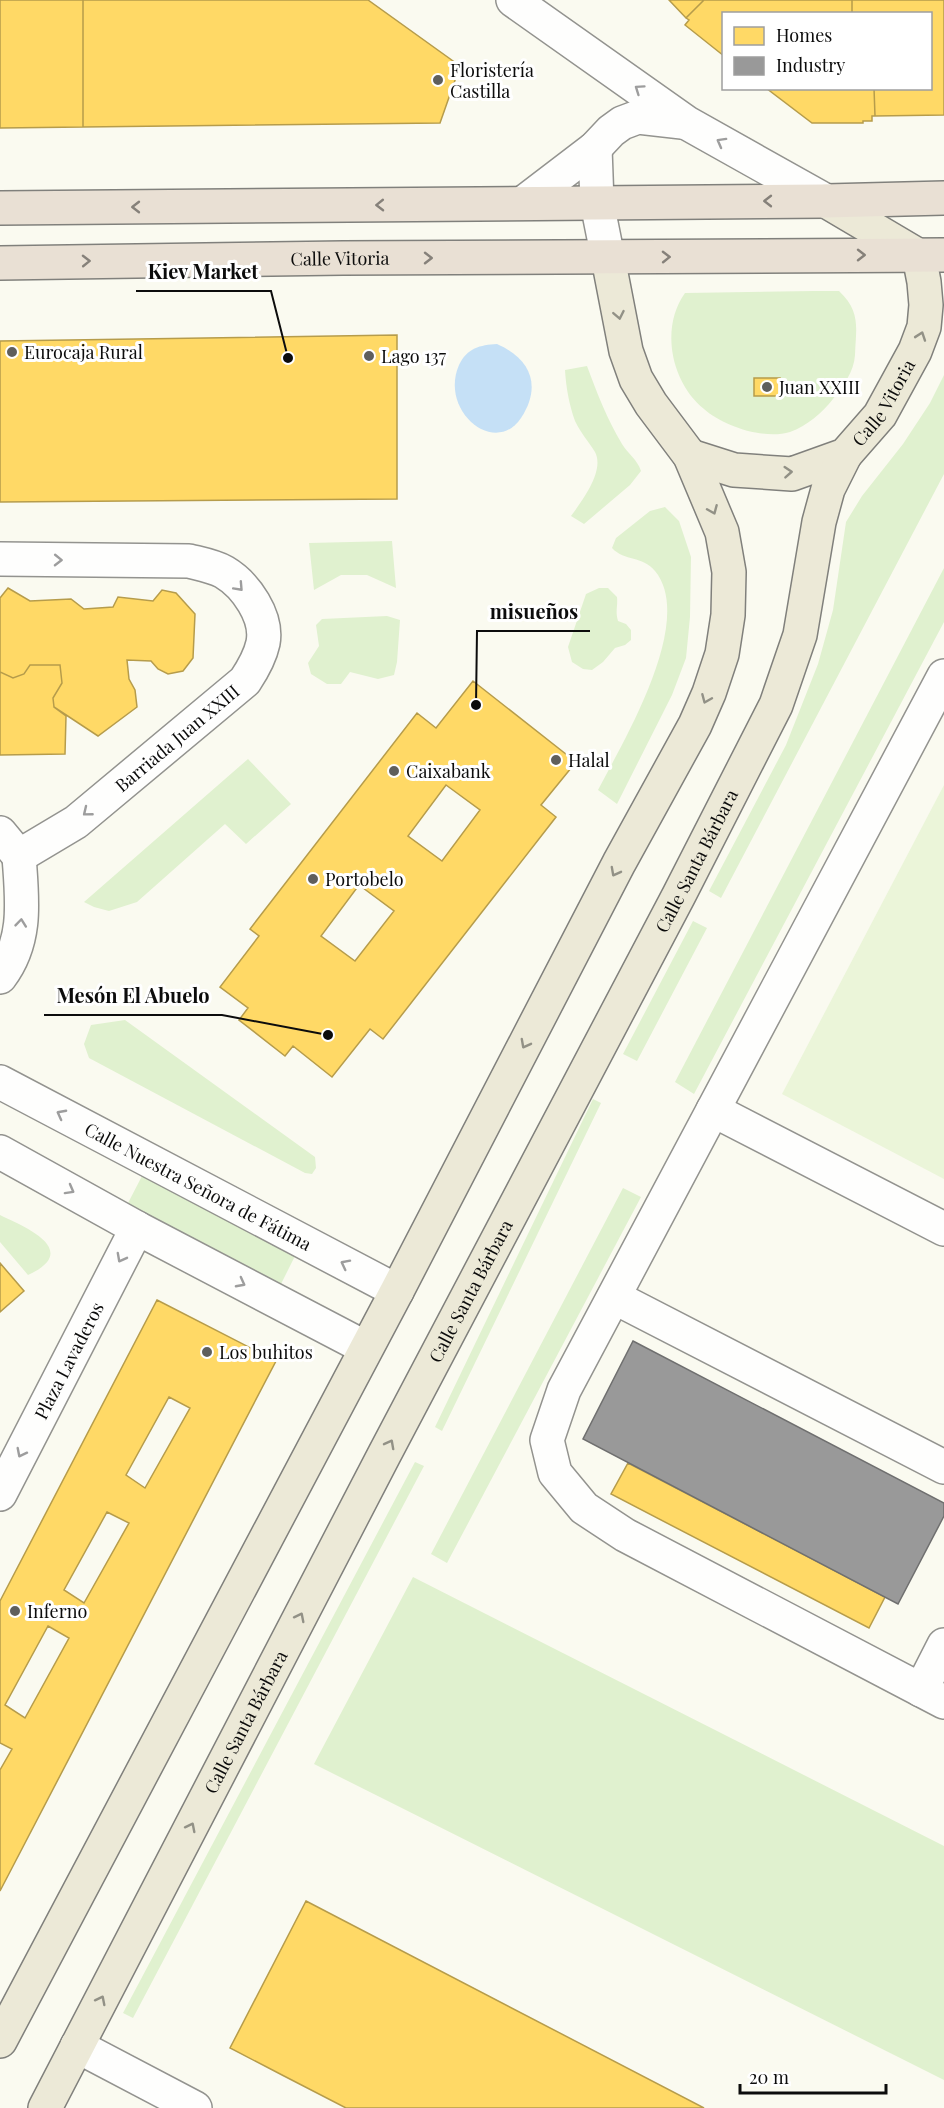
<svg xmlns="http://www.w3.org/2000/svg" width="944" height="2108" font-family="'Playfair Display',serif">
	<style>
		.green { fill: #e0f1cf; fill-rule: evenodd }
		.pitch { fill: #ebf5d9 }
		.water { fill: #c5e0f6 }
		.homes { fill: #ffd966; stroke: #b69c4b; stroke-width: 1.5; fill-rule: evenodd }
		.industry { fill: #999; stroke: #6f6f6f; stroke-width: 1.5 }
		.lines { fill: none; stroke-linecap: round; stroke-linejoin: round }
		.minor-casing { stroke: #93938f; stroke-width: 36 }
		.major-casing { stroke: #80807c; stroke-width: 36 }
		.highway-casing { stroke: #80807c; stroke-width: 36 }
		.minor { stroke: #fefefd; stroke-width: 33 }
		.major { stroke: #ece9d7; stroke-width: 33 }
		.highway { stroke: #e9e0d4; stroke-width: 33 }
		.oneway { stroke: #9d9d9d }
		.oneway2 { stroke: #86817a }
		.oneway3 { stroke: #929186 }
		.poi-dot { fill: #5f5f5c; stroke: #fff; stroke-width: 2 }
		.labels { text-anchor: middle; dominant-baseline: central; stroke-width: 6; stroke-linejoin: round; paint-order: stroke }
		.poi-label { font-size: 18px; fill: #0c0c0c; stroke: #fff; text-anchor: start }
		.street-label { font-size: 18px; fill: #0c0c0c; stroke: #fff }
		.leader { fill: none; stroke: #0c0c0c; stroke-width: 2 }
		.callout-dot { fill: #0c0c0c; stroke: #fff; stroke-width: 2 }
		.callout-label { font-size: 20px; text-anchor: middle; font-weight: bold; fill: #0c0c0c; stroke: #fff; stroke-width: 6; stroke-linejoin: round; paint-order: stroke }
	</style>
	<rect width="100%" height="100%" fill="#fafaf0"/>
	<path class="green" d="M814,291H839C861,312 856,327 855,355C854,372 843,386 833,399C822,413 807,426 790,432C764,440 723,426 704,409C671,382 660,328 685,293ZM754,378H779V396H754Z
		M587,366C597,393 607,419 622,444C628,454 637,459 641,471L630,485L584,524L571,516C582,501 605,471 595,452C589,442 580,432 575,421C569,404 566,387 565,370Z
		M944,375V474L721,898L709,891L786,745L818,664L833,610L846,522L862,496L903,444L930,403Z
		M665,507L679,521L691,557L690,617L686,658L672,695L617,804L598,790C623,742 696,621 655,571C642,555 625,562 612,548L616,538L650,511Z
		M392,541L396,588L367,575H341L314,590L309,543Z
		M944,568V622L694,1094L675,1082Z
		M599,588H608L617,597C618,607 615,610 618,621L626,624L631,630V640L625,645L615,648L603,662L592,670L583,669L572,662L568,647L586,594Z
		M387,616L400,620L397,662L394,675L378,679L350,672L341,684H327L311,674L308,663L319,646L316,625L322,619Z
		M248,759L291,804L246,844L225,824L137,902L109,911L94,907L84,902Z
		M693,921L707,928L637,1061L623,1054Z
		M125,1020L315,1157L316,1168L312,1174L305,1173L89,1058L84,1044L91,1025Z
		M593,1099L601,1103L442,1431L435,1427Z
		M142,1176L295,1256L280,1286L127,1205Z
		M623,1188L641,1197L447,1563L431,1554Z
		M0,1215C25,1227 82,1250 28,1275L0,1242Z
		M415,1462L424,1466L133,2018L123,2013Z
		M413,1577L944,1846V2080L314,1764Z"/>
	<path class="pitch" d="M944,785V1179L782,1094Z"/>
	<path class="water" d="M497,344C531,359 542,386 521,418C495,457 439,411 459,365C467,348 480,345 497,344Z"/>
	<path class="homes" d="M0,0H83V127L0,128Z
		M83,0H368L460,66L440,123L83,127Z
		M669,0H704L686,18Z
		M704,0H852V14H724V56L685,25L689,20L686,18Z
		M852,0H944V115L875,116L874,88H930V14H852Z
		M766,88H874L875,116H872V121H863V123H812Z
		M397,335V499L0,502V341Z
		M754,378H780L779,396H754Z
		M8,588L30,601L71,599L84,609L113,607L118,597L153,601L162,590L176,593L195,614L193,658L183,671L168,674L158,669L151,661L127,660L129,679L135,690L137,707L98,736L54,707L53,698L62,683L60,665H30L24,674L13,678L0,672V598Z
		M30,665H60L62,683L53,698L54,707L66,716L65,754L0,755V672L13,678L24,674Z
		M473,681L576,762L541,805L556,817L383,1039L370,1029L332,1077L293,1046L285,1056L239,1020L248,1008L220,987L259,936L250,929L417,713L436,728ZM446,785L480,810L442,861L408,836ZM359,885L394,911L355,961L321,936Z
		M0,1263L24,1291L0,1312Z
		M157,1300L276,1361L0,1891V1770L12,1749L0,1743V1601ZM169,1397L190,1408L145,1488L126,1475ZM107,1512L129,1523L84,1603L64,1590ZM48,1626L69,1638L25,1718L5,1705Z
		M628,1463L885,1597L869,1628L611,1494Z
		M306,1901L704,2108H346L284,2076L230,2048Z"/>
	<path class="industry" d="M633,1341L944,1503V1516L898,1604L583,1439Z"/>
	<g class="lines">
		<g class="minor-casing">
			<g id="minor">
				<path d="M513,0L687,123L826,201"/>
				<path d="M595,148L597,203L608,258"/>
				<path d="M523,203L595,148L611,131L622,123L638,117L682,122"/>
				<path d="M0,559L189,561C201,564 213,566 224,572C246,585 268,617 263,643C260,657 253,669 245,681L76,822L19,856"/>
				<path d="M944,676L564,1390L547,1440L555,1473L584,1508L625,1535L944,1702"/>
				<path d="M0,833L19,856"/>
				<path d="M0,977C28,940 22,899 19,856"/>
				<path id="s1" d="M0,1082L397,1291"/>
				<path d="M713,1110L944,1229"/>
				<path d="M0,1152L137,1228L366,1348"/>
				<path d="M614,1297L944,1467"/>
				<path id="s2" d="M0,1494L137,1228"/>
				<path d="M921,1690L944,1645"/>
				<path d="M77,2046L195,2108"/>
			</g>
		</g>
		<g class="major-casing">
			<g id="major">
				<path id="s3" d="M690,456L734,470L792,474L845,455L880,415L915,351L924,327L926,305L924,282L919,256L826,201"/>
				<path d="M0,2041L397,1291L619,863L695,725L709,693L722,654L728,615L729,572L722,532L690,456L651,404L636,379L626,351L608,258"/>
				<path id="s4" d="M45,2108L384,1455L679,895L776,705L800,635L819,522L828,489L845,455"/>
			</g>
		</g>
		<g class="highway-casing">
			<g id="highway">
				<path d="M0,208L826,201L944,198"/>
				<path id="s5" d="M0,263L343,258L944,255"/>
			</g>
		</g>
		<use href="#minor" class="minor"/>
		<use href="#major" class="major"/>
		<use href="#highway" class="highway"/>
	</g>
	<defs><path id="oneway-chevron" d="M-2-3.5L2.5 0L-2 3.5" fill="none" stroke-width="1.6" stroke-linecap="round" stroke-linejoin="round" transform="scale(1.5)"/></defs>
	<g class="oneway">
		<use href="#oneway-chevron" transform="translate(639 89) rotate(-145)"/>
		<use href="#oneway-chevron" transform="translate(721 142) rotate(-151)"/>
		<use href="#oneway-chevron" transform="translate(58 560) rotate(1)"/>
		<use href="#oneway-chevron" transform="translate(239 587) rotate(47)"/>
		<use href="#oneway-chevron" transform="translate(87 812) rotate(141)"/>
		<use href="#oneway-chevron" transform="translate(21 923) rotate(-84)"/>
		<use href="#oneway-chevron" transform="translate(61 1114) rotate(-152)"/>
		<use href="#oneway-chevron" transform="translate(70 1190) rotate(29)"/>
		<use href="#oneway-chevron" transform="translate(121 1258) rotate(118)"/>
		<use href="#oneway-chevron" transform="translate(345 1264) rotate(-153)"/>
		<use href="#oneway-chevron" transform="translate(241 1283) rotate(28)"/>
		<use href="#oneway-chevron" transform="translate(21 1453) rotate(117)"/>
	</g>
	<g class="oneway2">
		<use href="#oneway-chevron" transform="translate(768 201) rotate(180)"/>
		<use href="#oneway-chevron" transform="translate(380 205) rotate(179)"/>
		<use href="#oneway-chevron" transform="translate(136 207) rotate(180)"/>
		<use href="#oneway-chevron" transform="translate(861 255)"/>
		<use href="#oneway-chevron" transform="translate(666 257) rotate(-1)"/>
		<use href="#oneway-chevron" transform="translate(428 258)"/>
		<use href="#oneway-chevron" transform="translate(86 261) rotate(-1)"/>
	</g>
	<g class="oneway3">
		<use href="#oneway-chevron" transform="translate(619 315) rotate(79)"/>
		<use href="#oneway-chevron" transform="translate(921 336) rotate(-71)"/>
		<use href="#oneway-chevron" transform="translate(788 472) rotate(-4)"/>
		<use href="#oneway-chevron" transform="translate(713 510) rotate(67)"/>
		<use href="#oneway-chevron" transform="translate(706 699) rotate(113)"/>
		<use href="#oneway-chevron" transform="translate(615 872) rotate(118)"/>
		<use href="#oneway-chevron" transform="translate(525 1044) rotate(118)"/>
		<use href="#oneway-chevron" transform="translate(390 1444) rotate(-62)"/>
		<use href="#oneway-chevron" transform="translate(300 1617) rotate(-63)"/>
		<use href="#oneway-chevron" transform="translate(191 1827) rotate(-63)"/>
		<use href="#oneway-chevron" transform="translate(101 2000) rotate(-63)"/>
	</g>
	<g class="poi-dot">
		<circle cx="438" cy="80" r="6"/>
		<circle cx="12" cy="352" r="6"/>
		<circle cx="369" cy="356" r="6"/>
		<circle cx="767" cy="387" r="6"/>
		<circle cx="556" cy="760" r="6"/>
		<circle cx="394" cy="771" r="6"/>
		<circle cx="313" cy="879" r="6"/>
		<circle cx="207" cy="1352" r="6"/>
		<circle cx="15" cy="1611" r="6"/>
	</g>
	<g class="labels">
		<g class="poi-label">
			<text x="450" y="70">Floristería<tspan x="450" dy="21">Castilla</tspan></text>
			<text x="24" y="352">Eurocaja Rural</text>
			<text x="381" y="356">Lago 137</text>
			<text x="779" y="387">Juan XXIII</text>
			<text x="568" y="760">Halal</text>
			<text x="406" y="771">Caixabank</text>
			<text x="325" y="879">Portobelo</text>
			<text x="219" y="1352">Los buhitos</text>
			<text x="27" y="1611">Inferno</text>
		</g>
		<g class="street-label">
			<text stroke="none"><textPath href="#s5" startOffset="340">Calle Vitoria</textPath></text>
			<text stroke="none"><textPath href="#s3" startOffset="226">Calle Vitoria</textPath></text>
			<text transform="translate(177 738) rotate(-40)">Barriada Juan XXIII</text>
			<text stroke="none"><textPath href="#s4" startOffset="1407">Calle Santa Bárbara</textPath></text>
			<text stroke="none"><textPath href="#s1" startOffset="224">Calle Nuestra Señora de Fátima</textPath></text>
			<text stroke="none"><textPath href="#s4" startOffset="921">Calle Santa Bárbara</textPath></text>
			<text stroke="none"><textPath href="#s2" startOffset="150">Plaza Lavaderos</textPath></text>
			<text stroke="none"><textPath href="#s4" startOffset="435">Calle Santa Bárbara</textPath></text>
		</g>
	</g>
	<path class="leader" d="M288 358L271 291H136M476 705L477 631H590M328 1035L222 1015H44"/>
	<g class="callout-dot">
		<circle cx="288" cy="358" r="6"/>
		<circle cx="476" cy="705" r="6"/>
		<circle cx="328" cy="1035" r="6"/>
	</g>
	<g class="callout-label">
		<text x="203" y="279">Kiev Market</text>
		<text x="534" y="619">misueños</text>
		<text x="133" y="1003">Mesón El Abuelo</text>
	</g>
	<rect x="722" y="12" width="210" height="78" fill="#ffffff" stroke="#9e9e9e" stroke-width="1.5"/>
	<rect x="734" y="27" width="30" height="18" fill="#ffd966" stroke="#9e9e9e" stroke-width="1.5"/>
	<text x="776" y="42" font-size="18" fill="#0c0c0c">Homes</text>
	<rect x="734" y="57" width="30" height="18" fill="#999999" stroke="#9e9e9e" stroke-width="1.5"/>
	<text x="776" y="72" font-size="18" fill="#0c0c0c">Industry</text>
	<path d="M740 2084v9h146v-9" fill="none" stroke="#0c0c0c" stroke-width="3"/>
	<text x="749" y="2084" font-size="18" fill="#0c0c0c" stroke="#ffffff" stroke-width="4.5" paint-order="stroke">20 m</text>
</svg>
